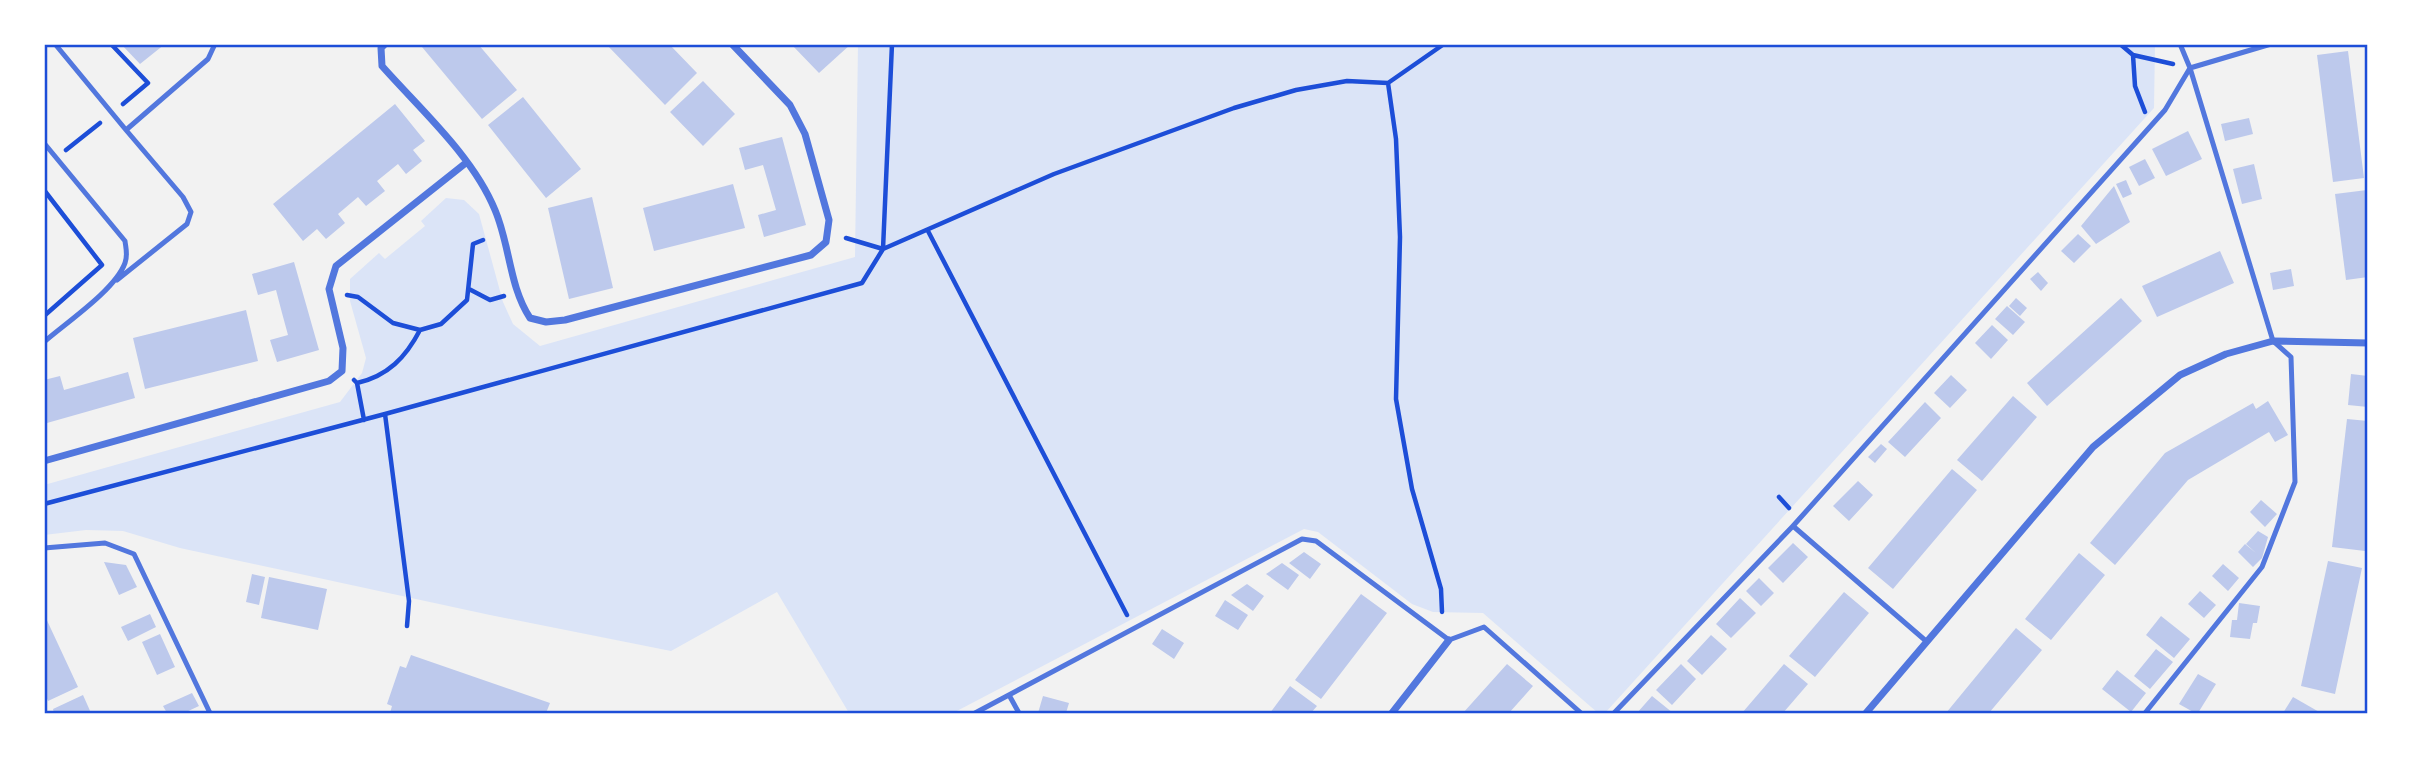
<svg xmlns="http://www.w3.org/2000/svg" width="2412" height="757" font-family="'Alegreya Sans',sans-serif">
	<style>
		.green { fill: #dbe4f7 }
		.building { fill: #bdc9ec }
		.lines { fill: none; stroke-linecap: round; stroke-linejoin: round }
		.path { stroke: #1d4ed8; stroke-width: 4.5 }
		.service { stroke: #5277de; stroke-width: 5 }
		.minor { stroke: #5277de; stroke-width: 7 }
		.neatline { fill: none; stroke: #1d4ed8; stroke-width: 2.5 }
	</style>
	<rect width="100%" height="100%" fill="#f2f2f2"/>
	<path class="green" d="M858,44H1351L1356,46L1361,44H2155L2154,108L1605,713H1598L1483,613L1433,612L1412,604L1318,532L1304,529L953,713H849L777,592L671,651L490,615L180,548L123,531L86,530L44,535V485L340,402L362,373L366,358L350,301V279L379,253L385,259L425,226L421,221L446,198L464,200L479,214L503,302L513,324L540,346L855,257Z"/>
	<path class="building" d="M121,44H165L140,64Z
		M426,44H478L517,90L482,119L422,47Z
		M606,44H669L697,73L665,105Z
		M791,44H851L819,73Z
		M2348,51L2364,178L2333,182L2317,55Z
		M703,81L735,114L703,146L670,112Z
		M523,97L581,169L546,198L488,125Z
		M395,104L425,141L413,150L422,161L406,174L398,164L377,181L385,191L366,206L358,197L338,214L345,223L326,239L317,229L303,241L273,204Z
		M2249,118L2253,134L2225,141L2221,124Z
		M2188,131L2202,159L2166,176L2152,149Z
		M782,137L806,225L764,237L758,215L776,210L763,165L745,170L739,148Z
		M2145,159L2155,178L2139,186L2129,167Z
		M2254,164L2262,199L2242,204L2233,169Z
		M2126,180L2132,194L2123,198L2116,184Z
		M733,184L745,228L654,251L643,208Z
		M2114,186L2130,222L2096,244L2081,226Z
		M2367,190L2368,277L2346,280L2335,194Z
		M592,197L613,288L569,299L548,208Z
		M2078,234L2091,246L2074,263L2061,251Z
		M2220,251L2234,283L2157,317L2142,286Z
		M294,262L319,350L277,362L270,340L288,335L282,313L276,290L258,295L252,274Z
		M2291,269L2294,286L2273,290L2270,273Z
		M2038,272L2048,283L2041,291L2030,279Z
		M2016,298L2027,308L2020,316L2009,306Z
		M2121,298L2142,321L2047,406L2027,383Z
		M2007,306L2025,322L2013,335L1995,319Z
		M246,310L258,361L145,389L133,338Z
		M1992,325L2008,340L1991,359L1975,343Z
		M128,372L135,398L47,423L44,412V380L60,376L64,390Z
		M2351,374L2368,376V407L2348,405Z
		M1951,375L1967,390L1950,408L1934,393Z
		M2013,396L2037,417L1982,481L1957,460Z
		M2268,401L2288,435L2275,442L2269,432L2188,480L2115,565L2090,543L2165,453L2253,403L2256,409Z
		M1925,402L1941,418L1905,457L1888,442Z
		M2347,419L2368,421V524L2365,551L2332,547Z
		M1881,444L1887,449L1875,463L1868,457Z
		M1952,469L1977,490L1893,589L1868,568Z
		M1858,481L1873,495L1849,521L1833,506Z
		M2261,500L2277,514L2265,527L2250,512Z
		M2258,531L2268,537L2262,558L2253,567L2238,552L2245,544L2256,553L2246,544Z
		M1793,543L1808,557L1783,583L1768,568Z
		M1304,552L1321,564L1310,579L1289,563Z
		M2079,553L2105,575L2051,640L2025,619Z
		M2328,561L2362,568L2335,694L2301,686Z
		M104,562L126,565L137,587L119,595Z
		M1282,563L1299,575L1288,590L1266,574Z
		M2223,564L2239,578L2228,591L2212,576Z
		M252,574L265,577L259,605L246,602Z
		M269,577L327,589L318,630L261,618Z
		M1759,578L1774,593L1761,606L1746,591Z
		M1247,584L1264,596L1253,611L1231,595Z
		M2200,591L2216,605L2204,618L2188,604Z
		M1844,592L1869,613L1815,677L1789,656Z
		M1361,594L1387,613L1321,699L1295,680Z
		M1740,598L1756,613L1731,638L1716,624Z
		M1225,600L1248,615L1238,630L1215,616Z
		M2239,603L2260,606L2257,623H2253L2250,639L2230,637L2232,620H2237Z
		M44,614L78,687L48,701L44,692Z
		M150,614L156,627L128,641L121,627Z
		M2161,616L2190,639L2174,658L2146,635Z
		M2016,628L2042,650L1989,713H1946Z
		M1162,629L1184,643L1174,659L1152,644Z
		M160,634L175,667L157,675L142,642Z
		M1711,635L1727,649L1702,675L1687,661Z
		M2156,649L2173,662L2150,689L2134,676Z
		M411,655L550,703L546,713H390L392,706L387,704L400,666L406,668Z
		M1507,664L1533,686L1509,713H1463Z
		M1681,664L1696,679L1672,705L1656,690Z
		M1784,664L1808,684L1783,713H1742Z
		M2117,670L2146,693L2131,712L2102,689Z
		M2198,674L2216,684L2198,713H2195L2179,704Z
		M1290,686L1317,706L1311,713H1270Z
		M192,693L199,706L184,713H167L163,706Z
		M83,695L91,713H54L53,709Z
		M1043,696L1069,703L1066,713H1038Z
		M1652,696L1673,713H1637Z
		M2293,697L2321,713H2283Z"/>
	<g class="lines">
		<path class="path" d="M111,44L148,83L123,104
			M2120,44L2133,55L2135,86L2145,112
			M2133,55L2173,64
			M1388,83L1396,139L1400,237L1396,399L1412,489L1441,589L1442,612
			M66,150L100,123
			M44,190L102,265L44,316
			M928,231L1127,615
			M846,238L883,249L1054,174L1234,108L1296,90L1347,81L1388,83L1444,44
			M469,289L490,300L504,296
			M347,295L358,297L393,323L420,330L441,324L467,300L473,244L483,240
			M354,380L357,383C388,376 406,357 420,330
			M357,383L364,420
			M385,414L409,601L407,626
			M1779,497L1789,508
			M44,504L385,414L862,283L883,249L892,44"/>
		<path class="service" d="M55,44L126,130L208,59L215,44
			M44,143L125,241C126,249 128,255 125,263C115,290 67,322 44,342
			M117,280L187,224L191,212L183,197L126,130
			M1793,526L1926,641
			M44,548L105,543L134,554L210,713
			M1009,695L1019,713
			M975,713L1302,539L1316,541L1449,640L1484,627L1581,713
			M1614,713L1793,526L2165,110L2190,68L2271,44
			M2145,713L2262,567L2295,482L2291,357L2273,341L2190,68L2180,44"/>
		<path class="minor" d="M385,44L381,48L382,66C420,109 473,156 495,210C510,245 509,286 530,318L546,322L565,320L811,255L826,242L829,220L805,134L790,105L732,44
			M44,461L329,381L342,371L343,348L329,289L336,266L467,162
			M1392,713L1449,640
			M1866,713L2093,447L2180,375L2226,354L2273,341L2368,343"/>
	</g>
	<rect width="2412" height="757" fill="none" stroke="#ffffff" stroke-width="91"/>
	<rect x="46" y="46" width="2320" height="666" class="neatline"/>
</svg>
